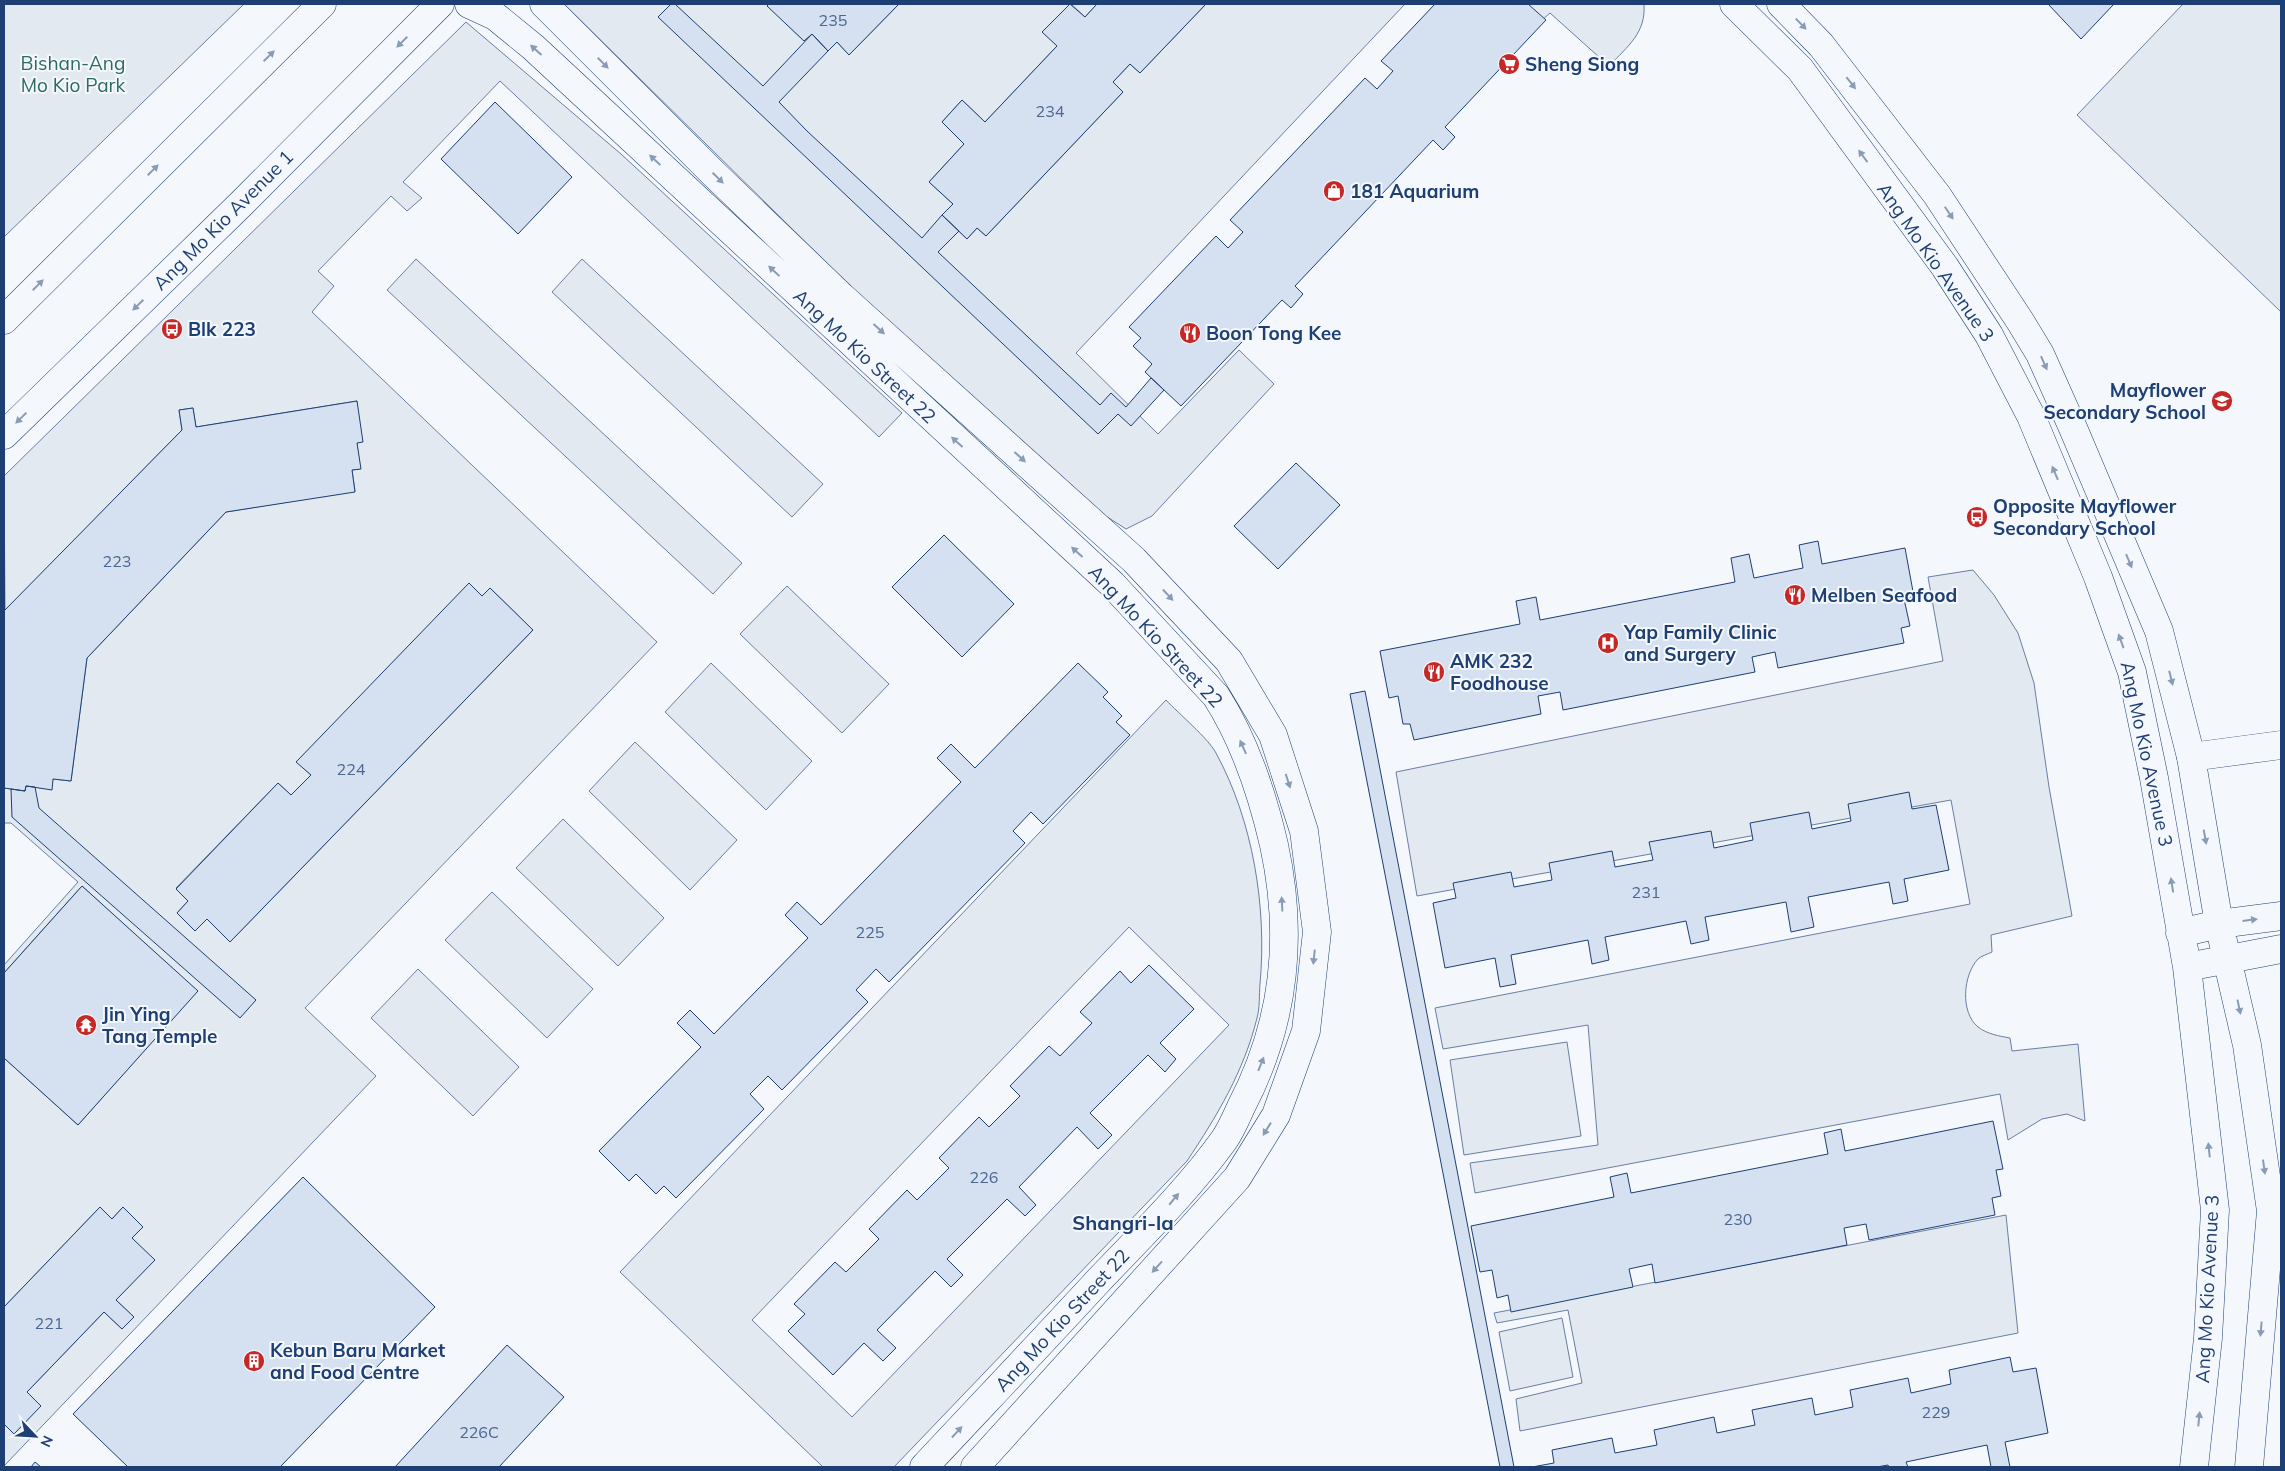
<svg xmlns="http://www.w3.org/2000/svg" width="2285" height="1471" font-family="Mulish,sans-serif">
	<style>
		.green { fill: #e3e9f0; stroke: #687fa3; fill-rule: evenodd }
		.building { fill: #d5e0f0; stroke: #1d3f73 }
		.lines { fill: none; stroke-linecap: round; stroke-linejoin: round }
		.minor-casing { stroke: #1d3f73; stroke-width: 29 }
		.major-casing { stroke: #1d3f73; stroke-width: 29 }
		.minor { stroke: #f4f7fb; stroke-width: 28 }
		.major { stroke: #f4f7fb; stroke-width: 28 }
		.oneway { fill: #889bb7 }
		.labels { text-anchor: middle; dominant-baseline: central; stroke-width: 4; stroke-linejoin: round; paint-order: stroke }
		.number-label { font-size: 16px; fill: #4b6792 }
		.park-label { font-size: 19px; fill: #2c6c60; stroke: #f4f7fb }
		.poi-label { font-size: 19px; font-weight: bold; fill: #1d3f73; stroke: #f4f7fb; text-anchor: start }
		.street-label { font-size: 19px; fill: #1d3f73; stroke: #f4f7fb }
		.neighbourhood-label { font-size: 20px; font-weight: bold; fill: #1d3f73; stroke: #f4f7fb }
	</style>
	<rect width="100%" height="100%" fill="#f4f7fb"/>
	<path class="green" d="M4,4H244L4,237Z
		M564,4H769L768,6L804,41L812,34L828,51L837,42L849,55L899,4H1070L1043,32L1057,46L985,122L962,100L942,122L964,144L929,182L953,204L942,215L967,239L977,228L986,236L1123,92L1113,82L1130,64L1140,73L1206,4H1405L1076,353L1158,434L1239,350L1274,384L1152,516L1126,529L1101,513L848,284Z
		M1071,4H1097L1085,17Z
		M1505,4H1644C1646,33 1628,46 1609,66L1550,13L1531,30Z
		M2183,4H2281V312L2077,115Z
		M466,22L621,154L902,413L879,437L500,81L403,182L422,198L407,211L391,196L318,271L334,286L312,312L657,642L305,1008L376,1076L4,1466V1424L14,1434L40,1406L27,1392L104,1312L122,1329L134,1317L116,1300L154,1260L132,1238L143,1227L123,1207L112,1219L100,1207L4,1307V1058L78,1125L197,991L82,886L4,973V965L78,882L11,823H4V788L25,791L26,786L51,789L53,779L71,781L87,658L226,512L355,491L352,470L360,469L357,443V401L196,427L193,408L179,410L182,430L5,611L4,476ZM469,584L482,596L490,588L533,630L231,941L207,919L195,931L177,913L188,901L176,888L278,783L291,795L311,775L297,762Z
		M416,259L742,563L713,594L387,290Z
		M582,259L823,484L792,517L552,292Z
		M1973,570L1994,595L2018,633L2034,683L2049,787L2072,916L1991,935L1992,952C1988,954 1981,956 1978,959C1963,975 1960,1012 1978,1027C1987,1034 1999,1036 2010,1038L2012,1051L2078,1044L2085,1121L2067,1114L2042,1119L2008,1140L2000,1094L1475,1193L1470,1163L1598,1145L1588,1025L1443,1049L1435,1008L1970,904L1951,800L1417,896L1396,772L1943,661L1928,577Z
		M787,586L889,684L842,733L740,634Z
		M711,663L812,761L766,810L665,712Z
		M1166,700C1179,714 1208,738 1216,753C1253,821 1267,907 1260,984C1259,995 1260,1008 1257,1018C1244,1071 1217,1116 1187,1161L894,1467H823L620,1272ZM1129,927L1229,1025L852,1417L752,1320Z
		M635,742L737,840L690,890L589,791Z
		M563,819L664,918L618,966L516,868Z
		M492,892L593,989L547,1038L445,940Z
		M418,969L519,1067L473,1116L371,1018Z
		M1567,1042L1581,1136L1464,1155L1450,1060Z
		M2006,1215L2018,1333L1520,1431L1516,1399L1582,1383L1568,1310L1497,1323L1494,1313Z
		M1562,1318L1573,1377L1510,1391L1499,1332Z"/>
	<path class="building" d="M671,4H675L763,86L812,34L828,51L779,102L807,131L922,238L942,215L959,231L938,252L1100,405L1111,393L1126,407L1151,378L1164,390L1131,426L1118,414L1098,434L658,17Z
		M769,4H899L849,55L837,42L828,51L812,34L804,41L767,6Z
		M1070,4L1085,17L1097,4H1206L1140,73L1130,64L1113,82L1123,92L986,236L977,228L967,239L942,215L953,204L929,182L964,144L942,122L962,100L985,122L1057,46L1042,32Z
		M1435,4H1528L1546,20L1445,127L1455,137L1443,150L1433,140L1295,286L1303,294L1291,308L1282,300L1181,406L1145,372L1152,364L1133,346L1141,338L1129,327L1216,236L1228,248L1243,232L1230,220L1365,78L1377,89L1393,71L1381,61Z
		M2048,4H2114L2081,39Z
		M495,102L572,177L518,234L441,159Z
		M357,401L363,442L357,443L361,469L352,470L355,492L226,512L87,658L71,781L53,779L52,790L26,786L25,791L4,788V611L182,430L179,410L193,408L196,427Z
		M1296,463L1340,505L1278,569L1234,526Z
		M944,535L1014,604L962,657L892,587Z
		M1818,541L1822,564L1905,548L1914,597L1904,599L1910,626L1901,628L1904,643L1778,668L1775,652L1752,657L1755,672L1563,710L1560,692L1538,696L1541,714L1414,740L1410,724H1403L1398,696L1389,698L1380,651L1520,624L1516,601L1536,597L1540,620L1735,582L1731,558L1749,554L1754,578L1803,568L1799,545Z
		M469,583L482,596L490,588L533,630L230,942L207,919L195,931L177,913L188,901L176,889L278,783L291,795L311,775L296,762Z
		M1078,663L1108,692L1103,697L1122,716L1116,722L1130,735L1043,824L1031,812L1013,831L1025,843L889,982L876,969L856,990L868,1002L782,1090L768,1076L750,1094L764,1109L676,1198L664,1186L656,1194L636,1174L629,1181L599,1151L701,1047L677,1023L690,1010L714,1034L808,938L785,915L797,902L821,925L961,782L937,758L951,744L975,768Z
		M1365,691L1514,1467H1500L1350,694Z
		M26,786L35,787L39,808L256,1000L240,1018L12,817L11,789L25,791Z
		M1909,792L1912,809L1936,805L1949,870L1904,879L1908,901L1893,904L1889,882L1808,897L1814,927L1791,932L1786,902L1705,917L1709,940L1691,944L1686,921L1605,937L1609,960L1592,964L1588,940L1511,955L1516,984L1500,987L1495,958L1445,968L1433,903L1456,898L1453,883L1511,872L1514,887L1552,880L1549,863L1612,851L1615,867L1653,860L1649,842L1711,831L1714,848L1753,840L1750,823L1809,812L1812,829L1851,821L1848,804Z
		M82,886L198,991L78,1125L4,1058V973Z
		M1149,965L1194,1009L1160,1043L1176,1059L1165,1072L1148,1055L1090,1113L1112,1135L1098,1149L1077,1127L1019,1187L1036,1205L1025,1216L1007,1199L947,1259L963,1275L951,1287L935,1271L877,1330L896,1348L883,1361L864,1343L833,1375L788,1331L805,1314L794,1304L835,1262L846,1272L879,1239L869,1229L907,1190L917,1200L949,1168L939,1158L979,1117L989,1127L1020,1096L1010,1086L1049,1046L1060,1056L1092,1023L1080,1012L1120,971L1131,983Z
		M1993,1121L2003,1169L1996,1170L2001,1196L1992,1198L1995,1215L1869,1240L1866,1224L1844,1228L1847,1245L1655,1283L1652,1264L1629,1269L1633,1287L1511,1312L1508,1295L1497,1298L1492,1270L1480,1272L1471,1226L1614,1197L1610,1177L1627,1173L1631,1193L1828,1154L1824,1133L1841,1129L1845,1151Z
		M303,1177L435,1307L280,1467H128L73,1414Z
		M100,1207L112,1219L123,1207L143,1227L132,1238L155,1260L116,1300L134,1317L122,1329L104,1312L27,1392L41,1406L14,1434L4,1424V1307Z
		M507,1345L564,1397L499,1467H395Z
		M2010,1357L2013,1372L2036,1368L2048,1433L2005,1442L2010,1467H1991L1987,1445L1906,1462L1908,1467H1889L1888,1465L1877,1467H1532L1554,1463L1552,1450L1612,1438L1615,1453L1657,1445L1654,1430L1714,1417L1717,1433L1755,1425L1752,1410L1812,1398L1815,1415L1853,1407L1850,1390L1908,1378L1911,1393L1951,1384L1949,1370Z
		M35,1462L41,1467H31Z"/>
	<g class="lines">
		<g class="minor-casing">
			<path id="minor" d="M469,4L495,16L533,47L1113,585L1216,696C1245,741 1262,793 1274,845C1294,937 1285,1023 1241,1107C1236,1118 1231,1130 1224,1140C1188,1190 1142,1235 1099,1280C1041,1343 982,1405 924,1467
				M544,4L712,172L842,297L1134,560L1229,661L1273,735L1304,831L1317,932L1306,1031L1276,1115L1237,1178L975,1467
				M2191,757L2281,745"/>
		</g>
		<g class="major-casing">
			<path id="major" d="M1734,4L1800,69L1945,267L1989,335L2031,416L2098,577L2132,672L2154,778L2187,967L2215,1210L2208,1338L2194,1467
				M1781,4L1821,45L1937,195L2020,321L2040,354L2073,428L2159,631L2191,757L2219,924L2247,1045L2271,1211L2249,1467
				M4,320L322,4
				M4,435L242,203L440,4
				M2180,933L2219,924L2281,916
				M2187,967L2281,949"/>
		</g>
		<use href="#minor" class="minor"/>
		<use href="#major" class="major"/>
	</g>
	<defs><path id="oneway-solid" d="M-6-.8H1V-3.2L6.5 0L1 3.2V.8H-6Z" transform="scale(1.25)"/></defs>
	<g class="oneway">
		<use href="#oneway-solid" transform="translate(1801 24) rotate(46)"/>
		<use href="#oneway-solid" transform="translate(402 42) rotate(135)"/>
		<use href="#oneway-solid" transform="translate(536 50) rotate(-138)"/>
		<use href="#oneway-solid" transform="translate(269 56) rotate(-44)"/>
		<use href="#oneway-solid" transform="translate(603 63) rotate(45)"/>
		<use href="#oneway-solid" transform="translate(1851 83) rotate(52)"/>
		<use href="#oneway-solid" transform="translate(1863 156) rotate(-126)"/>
		<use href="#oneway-solid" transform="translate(655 160) rotate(-137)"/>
		<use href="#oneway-solid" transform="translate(153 170) rotate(-45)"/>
		<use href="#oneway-solid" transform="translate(718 178) rotate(44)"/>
		<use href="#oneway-solid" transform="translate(1949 213) rotate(56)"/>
		<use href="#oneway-solid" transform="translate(774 271) rotate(-137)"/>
		<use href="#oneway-solid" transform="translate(38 285) rotate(-45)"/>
		<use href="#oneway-solid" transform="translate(138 305) rotate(136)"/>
		<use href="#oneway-solid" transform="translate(879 329) rotate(42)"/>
		<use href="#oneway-solid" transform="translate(2044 363) rotate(66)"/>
		<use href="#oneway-solid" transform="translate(21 418) rotate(136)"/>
		<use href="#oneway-solid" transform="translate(957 442) rotate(-138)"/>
		<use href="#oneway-solid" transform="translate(1020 457) rotate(42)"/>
		<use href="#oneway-solid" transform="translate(2055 473) rotate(-113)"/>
		<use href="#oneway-solid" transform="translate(1077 552) rotate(-138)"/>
		<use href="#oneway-solid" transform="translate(2129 561) rotate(67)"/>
		<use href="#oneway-solid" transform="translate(1168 595) rotate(47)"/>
		<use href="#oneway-solid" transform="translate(2121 641) rotate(-110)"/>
		<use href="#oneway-solid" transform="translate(2171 678) rotate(76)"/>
		<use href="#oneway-solid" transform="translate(1243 747) rotate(-114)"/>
		<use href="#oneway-solid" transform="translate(1288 781) rotate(72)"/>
		<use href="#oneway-solid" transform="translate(2205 837) rotate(80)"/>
		<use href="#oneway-solid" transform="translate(2172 885) rotate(-99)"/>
		<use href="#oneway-solid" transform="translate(1282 904) rotate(-93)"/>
		<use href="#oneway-solid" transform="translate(2250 920) rotate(-7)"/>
		<use href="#oneway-solid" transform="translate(1314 957) rotate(96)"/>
		<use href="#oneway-solid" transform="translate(2239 1007) rotate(78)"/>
		<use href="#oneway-solid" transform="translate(1261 1064) rotate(-68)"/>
		<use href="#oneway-solid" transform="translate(1267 1129) rotate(122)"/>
		<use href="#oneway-solid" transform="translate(2209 1150) rotate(-96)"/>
		<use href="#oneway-solid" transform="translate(2264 1167) rotate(82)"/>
		<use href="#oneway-solid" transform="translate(1174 1199) rotate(-50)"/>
		<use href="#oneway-solid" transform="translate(1157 1267) rotate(132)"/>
		<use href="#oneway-solid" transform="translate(2261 1329) rotate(95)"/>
		<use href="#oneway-solid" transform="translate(2199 1419) rotate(-84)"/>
		<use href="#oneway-solid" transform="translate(957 1432) rotate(-47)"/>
	</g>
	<defs>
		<g id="supermarket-disc" transform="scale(1.125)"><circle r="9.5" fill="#c62828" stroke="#f4f7fb"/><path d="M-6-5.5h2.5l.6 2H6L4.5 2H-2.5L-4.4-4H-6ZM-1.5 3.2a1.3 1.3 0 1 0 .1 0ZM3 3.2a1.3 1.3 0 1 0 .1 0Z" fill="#fff"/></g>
		<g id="shop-disc" transform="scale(1.125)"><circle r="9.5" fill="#c62828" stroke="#f4f7fb"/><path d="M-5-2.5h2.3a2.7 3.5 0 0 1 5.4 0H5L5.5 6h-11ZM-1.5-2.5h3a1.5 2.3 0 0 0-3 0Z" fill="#fff"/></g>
		<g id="bus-disc" transform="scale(1.125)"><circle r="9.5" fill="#c62828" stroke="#f4f7fb"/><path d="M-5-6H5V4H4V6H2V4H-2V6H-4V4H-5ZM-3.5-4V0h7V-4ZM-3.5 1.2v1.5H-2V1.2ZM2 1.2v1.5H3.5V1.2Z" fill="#fff"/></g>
		<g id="restaurant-disc" transform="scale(1.125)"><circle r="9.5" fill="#c62828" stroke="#f4f7fb"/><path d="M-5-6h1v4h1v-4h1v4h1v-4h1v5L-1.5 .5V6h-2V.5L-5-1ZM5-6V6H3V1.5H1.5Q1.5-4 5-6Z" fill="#fff"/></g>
		<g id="school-disc" transform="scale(1.125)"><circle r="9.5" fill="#c62828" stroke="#f4f7fb"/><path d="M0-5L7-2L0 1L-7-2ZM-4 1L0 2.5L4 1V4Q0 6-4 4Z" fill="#fff"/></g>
		<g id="hospital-disc" transform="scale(1.125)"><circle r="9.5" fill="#c62828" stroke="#f4f7fb"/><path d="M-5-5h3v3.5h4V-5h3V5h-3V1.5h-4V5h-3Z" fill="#fff"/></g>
		<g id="temple-disc" transform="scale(1.125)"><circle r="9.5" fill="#c62828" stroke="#f4f7fb"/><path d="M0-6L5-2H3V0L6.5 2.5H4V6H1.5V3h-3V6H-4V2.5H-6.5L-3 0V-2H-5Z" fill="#fff"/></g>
		<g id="building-disc" transform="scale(1.125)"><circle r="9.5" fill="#c62828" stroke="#f4f7fb"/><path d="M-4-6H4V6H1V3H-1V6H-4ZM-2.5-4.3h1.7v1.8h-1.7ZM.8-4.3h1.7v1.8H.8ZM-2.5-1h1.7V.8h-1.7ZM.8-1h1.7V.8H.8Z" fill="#fff"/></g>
	</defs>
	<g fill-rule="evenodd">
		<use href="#supermarket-disc" x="1509" y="64"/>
		<use href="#shop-disc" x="1334" y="191"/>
		<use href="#bus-disc" x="172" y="329"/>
		<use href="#restaurant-disc" x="1190" y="333"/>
		<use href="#school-disc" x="2222" y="401"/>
		<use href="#bus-disc" x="1977" y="517"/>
		<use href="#restaurant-disc" x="1795" y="595"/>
		<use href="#hospital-disc" x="1608" y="643"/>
		<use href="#restaurant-disc" x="1434" y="672"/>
		<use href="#temple-disc" x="86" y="1025"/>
		<use href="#building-disc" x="254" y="1361"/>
	</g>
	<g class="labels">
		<g class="number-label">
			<text x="833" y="20">235</text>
			<text x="1050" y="111">234</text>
			<text x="117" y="561">223</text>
			<text x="351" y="769">224</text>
			<text x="1646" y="892">231</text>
			<text x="870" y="932">225</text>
			<text x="984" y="1177">226</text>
			<text x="1738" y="1219">230</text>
			<text x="49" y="1323">221</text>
			<text x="1936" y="1412">229</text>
			<text x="479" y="1432">226C</text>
		</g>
		<g class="park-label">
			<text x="73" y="63">Bishan-Ang<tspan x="73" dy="22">Mo Kio Park</tspan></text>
		</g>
		<g class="poi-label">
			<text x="1525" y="64">Sheng Siong</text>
			<text x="1350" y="191">181 Aquarium</text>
			<text x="188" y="329">Blk 223</text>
			<text x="1206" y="333">Boon Tong Kee</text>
			<text x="2206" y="390" text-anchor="end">Mayflower<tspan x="2206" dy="22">Secondary School</tspan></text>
			<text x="1993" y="506">Opposite Mayflower<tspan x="1993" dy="22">Secondary School</tspan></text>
			<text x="1811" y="595">Melben Seafood</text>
			<text x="1624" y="632">Yap Family Clinic<tspan x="1624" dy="22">and Surgery</tspan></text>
			<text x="1450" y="661">AMK 232<tspan x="1450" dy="22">Foodhouse</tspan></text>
			<text x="102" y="1014">Jin Ying<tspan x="102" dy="22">Tang Temple</tspan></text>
			<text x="270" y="1350">Kebun Baru Market<tspan x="270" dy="22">and Food Centre</tspan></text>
		</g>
		<g class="street-label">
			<text transform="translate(223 220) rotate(-45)">Ang Mo Kio Avenue 1</text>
			<text transform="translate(1936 262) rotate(55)">Ang Mo Kio Avenue 3</text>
			<text transform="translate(865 356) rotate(43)">Ang Mo Kio Street 22</text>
			<text transform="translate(1156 636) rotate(47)">Ang Mo Kio Street 22</text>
			<text transform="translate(2147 754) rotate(78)">Ang Mo Kio Avenue 3</text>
			<text transform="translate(2207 1289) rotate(-87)">Ang Mo Kio Avenue 3</text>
			<text transform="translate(1062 1320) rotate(-47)">Ang Mo Kio Street 22</text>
		</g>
		<g class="neighbourhood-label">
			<text x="1123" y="1222">Shangri-la</text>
		</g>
	</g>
	<rect width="2285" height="1471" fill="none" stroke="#1d3f73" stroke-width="10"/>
	<g transform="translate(35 1436) rotate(115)" stroke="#f4f7fb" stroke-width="4" paint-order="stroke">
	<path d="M0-4L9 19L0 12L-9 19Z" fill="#1d3f73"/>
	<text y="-8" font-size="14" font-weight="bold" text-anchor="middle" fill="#1d3f73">N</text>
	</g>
</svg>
